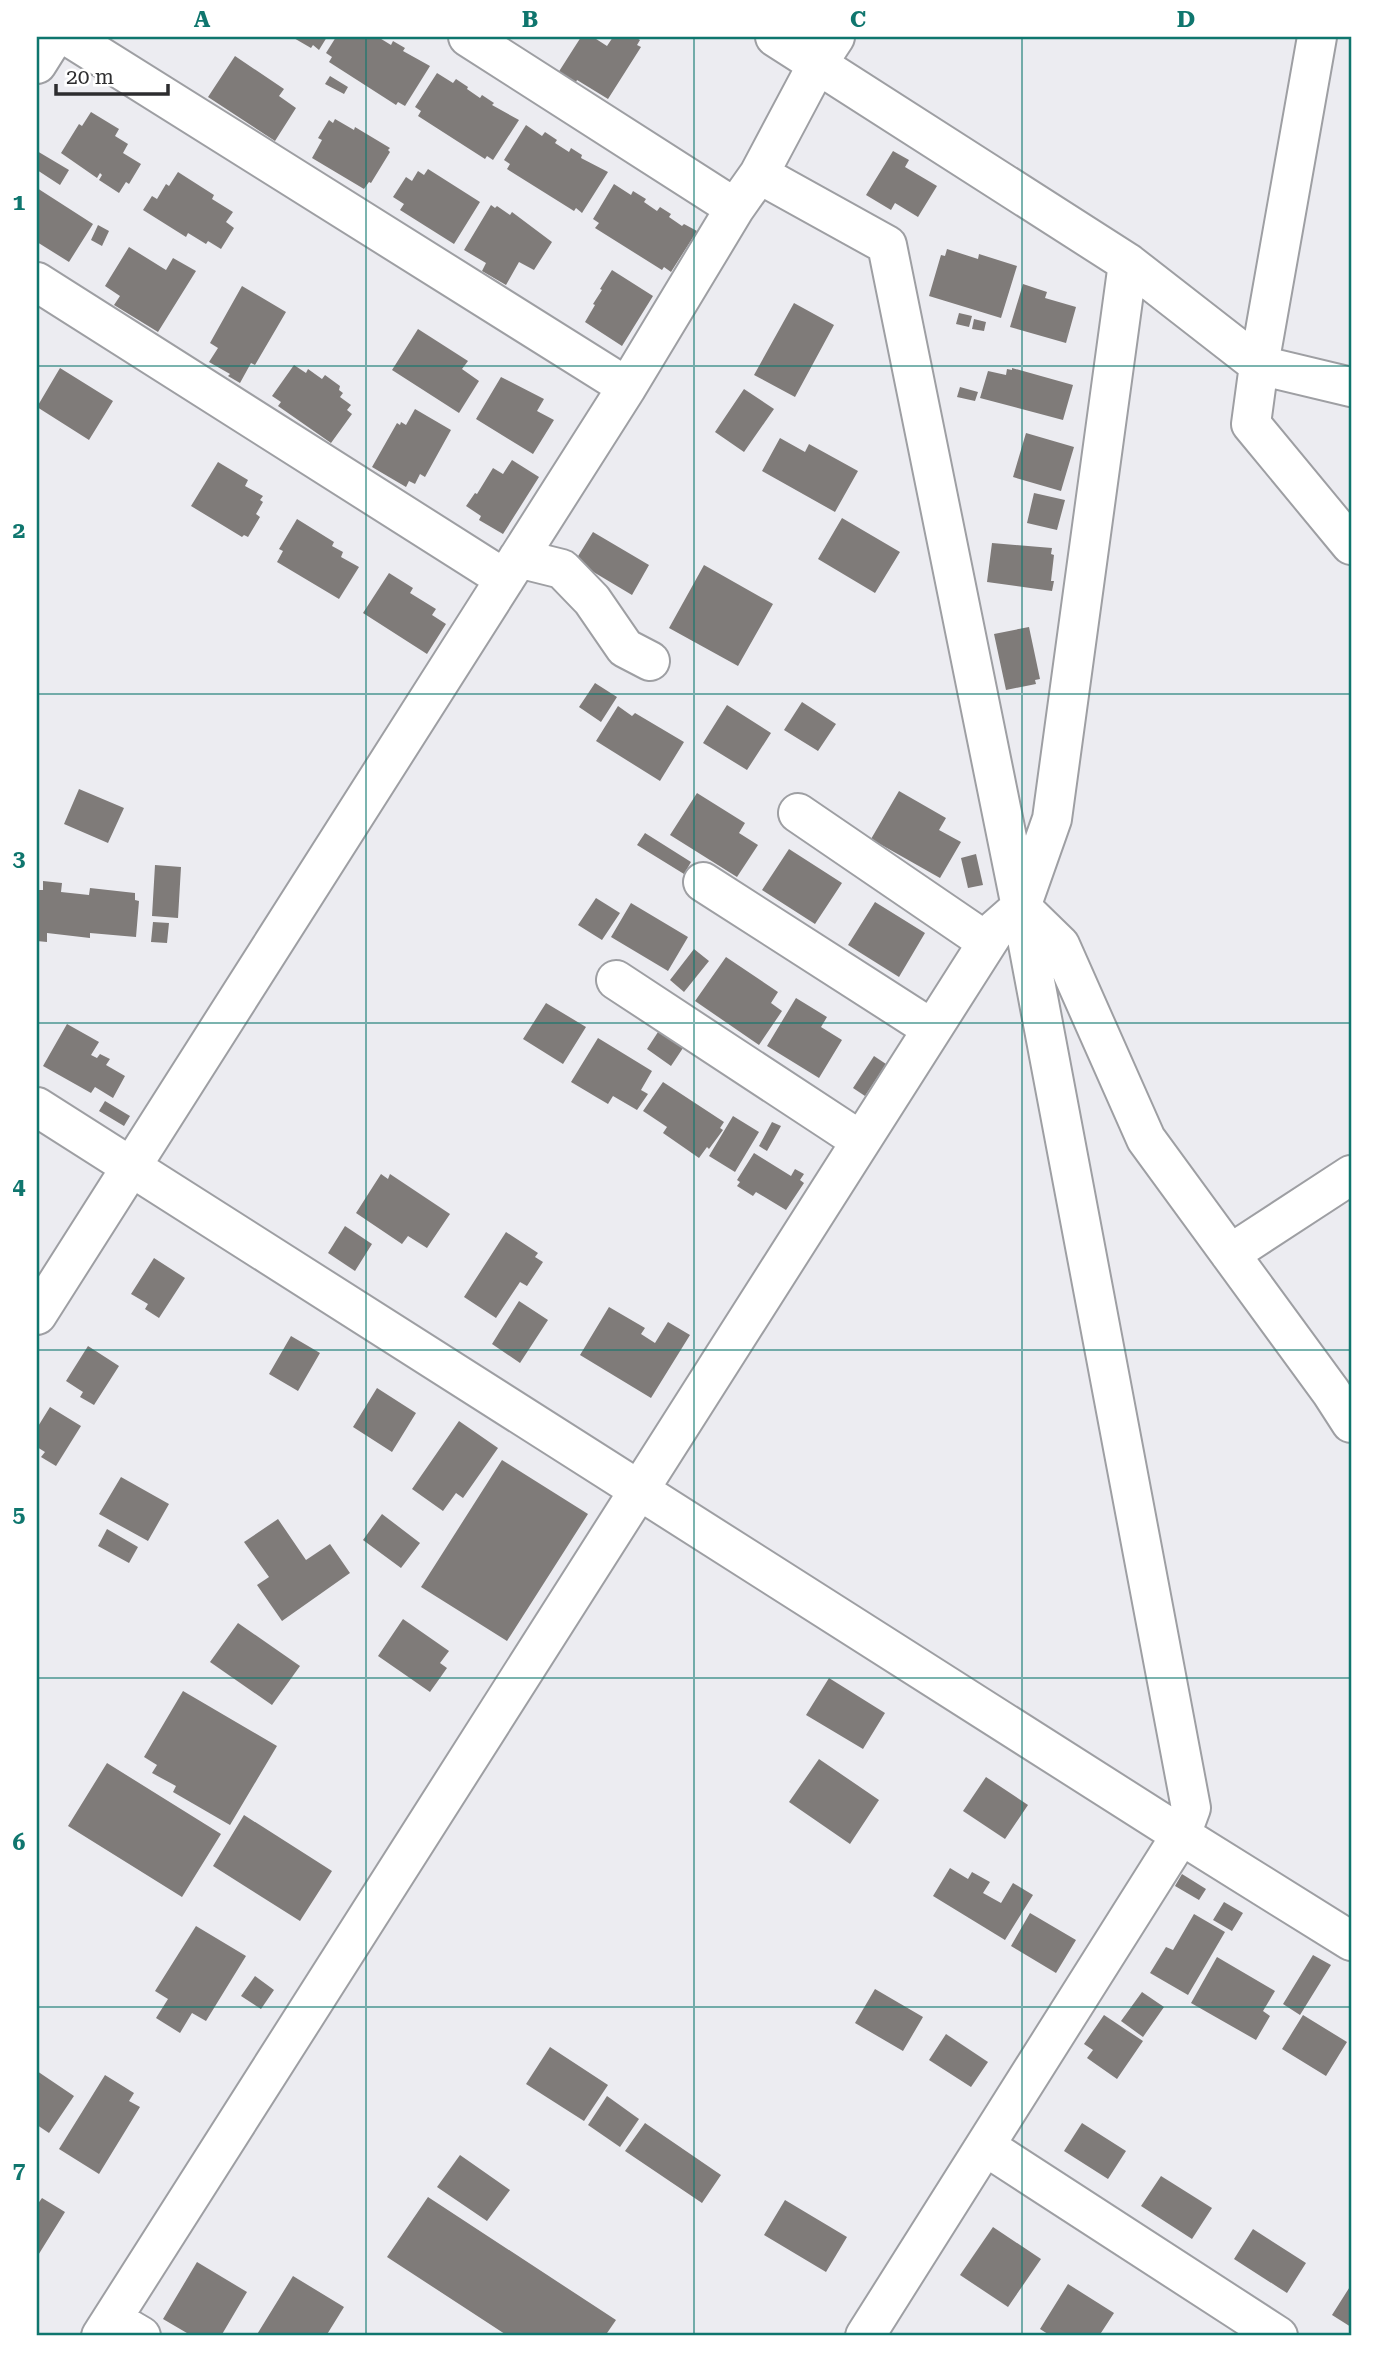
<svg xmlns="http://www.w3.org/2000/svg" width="1388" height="2373" font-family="'Roboto Serif',serif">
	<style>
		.building { fill: #7f7b79 }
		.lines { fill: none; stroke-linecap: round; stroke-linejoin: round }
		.minor-casing { stroke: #9e9fa3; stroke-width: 42 }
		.minor { stroke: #fff; stroke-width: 38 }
		.grid { fill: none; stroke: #0f766e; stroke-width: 2; stroke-opacity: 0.55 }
		.neatline { fill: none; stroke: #0f766e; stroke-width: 2.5 }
		.grid-label { font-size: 23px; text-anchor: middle; font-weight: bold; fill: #0f766e }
	</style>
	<rect width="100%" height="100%" fill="#ececf1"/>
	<path class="building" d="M292,37H327L319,50L313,45L311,48Z
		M336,37H378L391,45L393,41L405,48L403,51L430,66L405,106L398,102L396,105L329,62L332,57L326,53Z
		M581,37H593L607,46L613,37H635L640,40L637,45L641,47L608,99L577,80L575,84L558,73Z
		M235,56L284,89L279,96L296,108L275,141L208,97Z
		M437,73L453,83L456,79L468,87L467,89L480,98L482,95L494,103L492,105L519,120L493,160L487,156L485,159L418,116L421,111L415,107Z
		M330,76L348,87L344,94L325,84Z
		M91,112L119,129L115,136L128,144L123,153L141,164L129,184L126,182L119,193L99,180L102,175L100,173L97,178L61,153L79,124L82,126Z
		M335,119L354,130L355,127L390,148L388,150L390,152L371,183L369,182L364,189L312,158L322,140L318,138L329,120L333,123Z
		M526,125L542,136L545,132L557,140L555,143L569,152L571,148L582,155L581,158L608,172L582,213L576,208L574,211L507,169L510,164L504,160Z
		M37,151L69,170L60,185L37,170Z
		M893,151L909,160L905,167L937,186L918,217L895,203L891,210L866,195Z
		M428,169L480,202L454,244L400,210L404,204L393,197L406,177L412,181L418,171L424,175Z
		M178,172L214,195L212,199L233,212L226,222L234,228L221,249L208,241L206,244L188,233L186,237L143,210L152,196L157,199L166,184L169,186Z
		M614,184L631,195L633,191L646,199L644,202L657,211L660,207L671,214L669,217L682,226L684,224L697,231L671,272L664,267L662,270L595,228L599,223L593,219Z
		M37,188L93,224L69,262L37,242Z
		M491,205L495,208L497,206L510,215L512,212L552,242L534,270L519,262L506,285L482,271L486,263L464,250Z
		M98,225L109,231L102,246L91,240Z
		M129,247L166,270L173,258L196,271L158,332L114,305L120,296L105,286Z
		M947,249L978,259L979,254L1017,266L1001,318L929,296L941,255L945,256Z
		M612,270L653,296L622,346L585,322L595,305L593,304L602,290L600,289Z
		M1023,284L1047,292L1045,298L1076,307L1066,343L1010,327Z
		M242,286L286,312L255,365L251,363L240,383L228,376L230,374L209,362L218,348L210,343Z
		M794,303L834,325L795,397L754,375Z
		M959,313L972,316L969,327L956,324Z
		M974,319L986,322L984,331L972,329Z
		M418,329L468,361L462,369L479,381L459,413L392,370Z
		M294,365L306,373L308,369L322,379L325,375L340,386L339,390L343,393L340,397L351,405L347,410L352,414L331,443L278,406L281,402L272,396Z
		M60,368L113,401L89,440L37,407Z
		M1012,368L1073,385L1063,420L980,398L988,371L1006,375L1007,369L1012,370Z
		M501,377L544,399L537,411L554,420L533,454L476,419Z
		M960,387L978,392L975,401L957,397Z
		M744,389L774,409L744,452L715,432Z
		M415,409L451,430L425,477L420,474L415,484L409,481L406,487L372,467L397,423L400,425L401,422L406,425Z
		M1026,433L1074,447L1061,491L1013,477Z
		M780,438L805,452L809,444L858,471L835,512L762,471Z
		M512,460L539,477L503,534L479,520L481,516L466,506L475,493L477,494L493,468L503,474Z
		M218,462L248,480L245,486L263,496L260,500L263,502L256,514L260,517L248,537L244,535L242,537L191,506Z
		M1034,493L1065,500L1057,530L1027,523Z
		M842,518L900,552L875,593L818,559Z
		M297,519L334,542L332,546L343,552L341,557L359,567L339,599L277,562L283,551L279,549Z
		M593,532L649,565L632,595L575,561Z
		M992,543L1052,548L1051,554L1054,555L1051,581H1054L1052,591L987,582Z
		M704,565L773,604L738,666L669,628Z
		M389,573L413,588L410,593L436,609L432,615L446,624L427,654L363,613Z
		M1029,627L1040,679L1035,680L1036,684L1006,690L994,634Z
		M595,683L617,697L601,722L579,707Z
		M802,702L836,724L818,751L784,730Z
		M727,705L771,733L747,770L703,743Z
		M618,706L632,716L635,713L684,742L660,781L596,741Z
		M79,789L124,808L108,843L64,824Z
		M899,791L946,818L939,830L961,842L940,878L871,839Z
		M697,793L745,823L739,833L758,845L737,877L670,835Z
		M645,833L691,862L684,874L637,845Z
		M789,849L842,883L815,924L762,890Z
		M976,854L983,885L968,888L961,858Z
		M155,865L181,867L178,918L152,916Z
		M43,881L62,883L61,892L89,895L90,888L135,893V900L139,901L136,937L90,933V938L47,933V942L37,941V890H43Z
		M596,898L620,913L602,940L578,925Z
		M875,902L925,933L899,977L848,945Z
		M631,903L688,937L668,971L611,937Z
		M153,922L169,923L167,943L151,942Z
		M694,949L709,961L684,992L670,980Z
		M726,957L778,992L771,1003L782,1011L759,1045L695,1001Z
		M796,998L827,1017L821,1027L842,1040L819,1078L767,1046Z
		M546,1003L586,1027L563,1064L523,1039Z
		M67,1024L99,1042L91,1055L97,1058L100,1054L110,1059L106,1065L125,1076L113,1098L95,1087L91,1093L43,1066Z
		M658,1032L683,1048L671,1066L647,1049Z
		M598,1038L652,1071L641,1090L648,1094L637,1110L613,1096L608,1104L571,1082Z
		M874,1056L886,1064L865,1096L853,1088Z
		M663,1082L724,1122L720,1128L723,1130L709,1149L707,1147L699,1158L663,1133L667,1127L643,1111Z
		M105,1101L130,1116L124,1126L99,1111Z
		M733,1116L759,1132L735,1172L709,1156Z
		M772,1122L781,1126L767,1151L759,1146Z
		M754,1153L791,1176L795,1169L804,1174L800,1180L804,1183L786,1210L756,1192L753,1196L737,1186L740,1182L737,1180Z
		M381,1174L388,1179L390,1174L450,1214L427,1248L408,1236L402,1244L356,1213Z
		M345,1226L372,1244L355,1271L328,1253Z
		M506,1232L538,1253L535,1257L543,1262L527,1286L520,1282L496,1318L464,1297Z
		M154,1258L185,1278L159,1318L145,1309L148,1304L131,1294Z
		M519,1301L548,1320L520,1363L492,1344Z
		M609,1307L645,1328L641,1334L655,1343L668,1322L690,1335L651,1398L580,1355Z
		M291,1336L320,1353L298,1391L269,1374Z
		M88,1346L119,1366L94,1405L80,1397L83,1392L66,1381Z
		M377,1388L416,1413L392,1452L353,1427Z
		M50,1407L81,1426L56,1466L41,1457L45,1452L37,1447V1428Z
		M459,1421L498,1448L463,1498L456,1493L443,1511L412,1489Z
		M502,1460L588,1514L507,1641L421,1587Z
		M121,1477L169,1504L148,1541L99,1514Z
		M382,1514L420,1543L401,1568L363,1540Z
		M278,1519L306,1560L330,1544L350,1573L282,1621L257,1585L269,1577L244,1542Z
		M107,1529L138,1547L129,1563L98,1546Z
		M403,1619L449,1651L440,1663L447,1668L430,1692L378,1656Z
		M238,1623L300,1666L272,1705L210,1662Z
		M829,1678L885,1713L863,1749L806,1715Z
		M183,1691L277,1746L230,1825L173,1792L176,1786L152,1773L157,1765L144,1757Z
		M819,1759L879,1800L850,1844L789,1802Z
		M107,1763L221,1834L182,1897L68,1826Z
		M986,1777L1028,1805L1005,1839L963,1811Z
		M244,1815L332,1871L300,1921L213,1866Z
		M950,1868L968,1879L972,1872L990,1882L983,1893L1001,1903L1013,1883L1033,1895L1005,1940L933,1896Z
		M1182,1874L1206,1889L1199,1900L1175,1886Z
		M1224,1902L1243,1913L1232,1931L1213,1920Z
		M1030,1913L1076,1940L1056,1973L1011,1946Z
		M1194,1914L1225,1932L1188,1995L1150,1973L1166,1947L1173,1950Z
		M196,1926L246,1956L206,2021L192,2013L180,2033L156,2018L168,1999L155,1991Z
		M1313,1955L1331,1965L1300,2015L1283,2004Z
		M1217,1957L1275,1991L1263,2011L1270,2016L1256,2040L1191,2003Z
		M255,1976L274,1990L261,2009L241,1996Z
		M875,1989L923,2017L903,2051L855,2023Z
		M1142,1992L1164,2007L1143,2037L1121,2021Z
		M1104,2015L1143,2041L1117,2079L1087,2058L1093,2050L1084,2044Z
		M1303,2015L1347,2042L1326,2076L1282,2049Z
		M946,2034L988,2062L971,2087L929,2060Z
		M550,2047L608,2085L584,2121L526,2084Z
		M37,2071L74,2096L49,2133L37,2125Z
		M105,2075L134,2093L129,2101L140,2107L99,2174L59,2149Z
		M607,2096L639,2119L620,2147L588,2125Z
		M645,2123L721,2175L702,2203L625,2151Z
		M1082,2123L1126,2151L1108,2179L1064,2151Z
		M460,2155L510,2190L487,2221L437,2187Z
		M1161,2176L1212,2208L1192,2239L1141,2206Z
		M428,2197L616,2320L605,2336H508L387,2257Z
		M42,2198L65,2212L37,2257V2205Z
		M785,2200L847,2237L826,2272L764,2235Z
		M993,2227L1041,2259L1008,2307L960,2275Z
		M1253,2229L1306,2263L1287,2293L1234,2259Z
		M197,2262L247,2292L221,2336H192L163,2319Z
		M293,2276L344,2307L326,2336H256Z
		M1068,2284L1114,2313L1099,2336H1051L1040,2329Z
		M1351,2285V2327L1332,2315Z"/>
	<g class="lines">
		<g class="minor-casing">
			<path id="minor" d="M69,37L627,387
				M468,37L735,208
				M775,37L1128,263L1259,365L1351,387
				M1317,37L1259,365L1251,424L1351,545
				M37,64L54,37
				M759,174L887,245L1021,907L1191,1808L1181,1835L865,2336
				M37,282L505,579
				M518,558L562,569L592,600L625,648L650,661
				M798,813L987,942
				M703,882L932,1029
				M1021,907L1060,945L1146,1139L1331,1392L1351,1423
				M616,980L861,1141
				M37,1107L1181,1835L1351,1941
				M1230,1254L1351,1175
				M37,1315L627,387L735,208L759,174L818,63L835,37
				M985,2146L1278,2336
				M112,2319L141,2336
				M101,2336L996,929L1021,907L1052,819L1128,263"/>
		</g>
		<use href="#minor" class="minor"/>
	</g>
	<path class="grid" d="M366,37V2336M694,37V2336M1022,37V2336M37,366H1351M37,694H1351M37,1023H1351M37,1350H1351M37,1678H1351M37,2007H1351"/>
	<rect width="1388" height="2373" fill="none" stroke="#ffffff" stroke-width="77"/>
	<path d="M56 84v10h112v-10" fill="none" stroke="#2d2d2f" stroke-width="3.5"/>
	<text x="66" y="84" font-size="21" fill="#2d2d2f" stroke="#ffffff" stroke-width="5" paint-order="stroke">20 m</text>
	<rect x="38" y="38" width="1312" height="2296" class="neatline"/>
	<g class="grid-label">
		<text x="202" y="27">A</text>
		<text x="530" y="27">B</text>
		<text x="858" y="27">C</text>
		<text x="1186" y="27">D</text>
		<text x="19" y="210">1</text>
		<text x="19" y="538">2</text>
		<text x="19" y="866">3</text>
		<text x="19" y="1194">4</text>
		<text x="19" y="1522">5</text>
		<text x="19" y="1850">6</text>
		<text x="19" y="2178">7</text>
	</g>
</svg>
